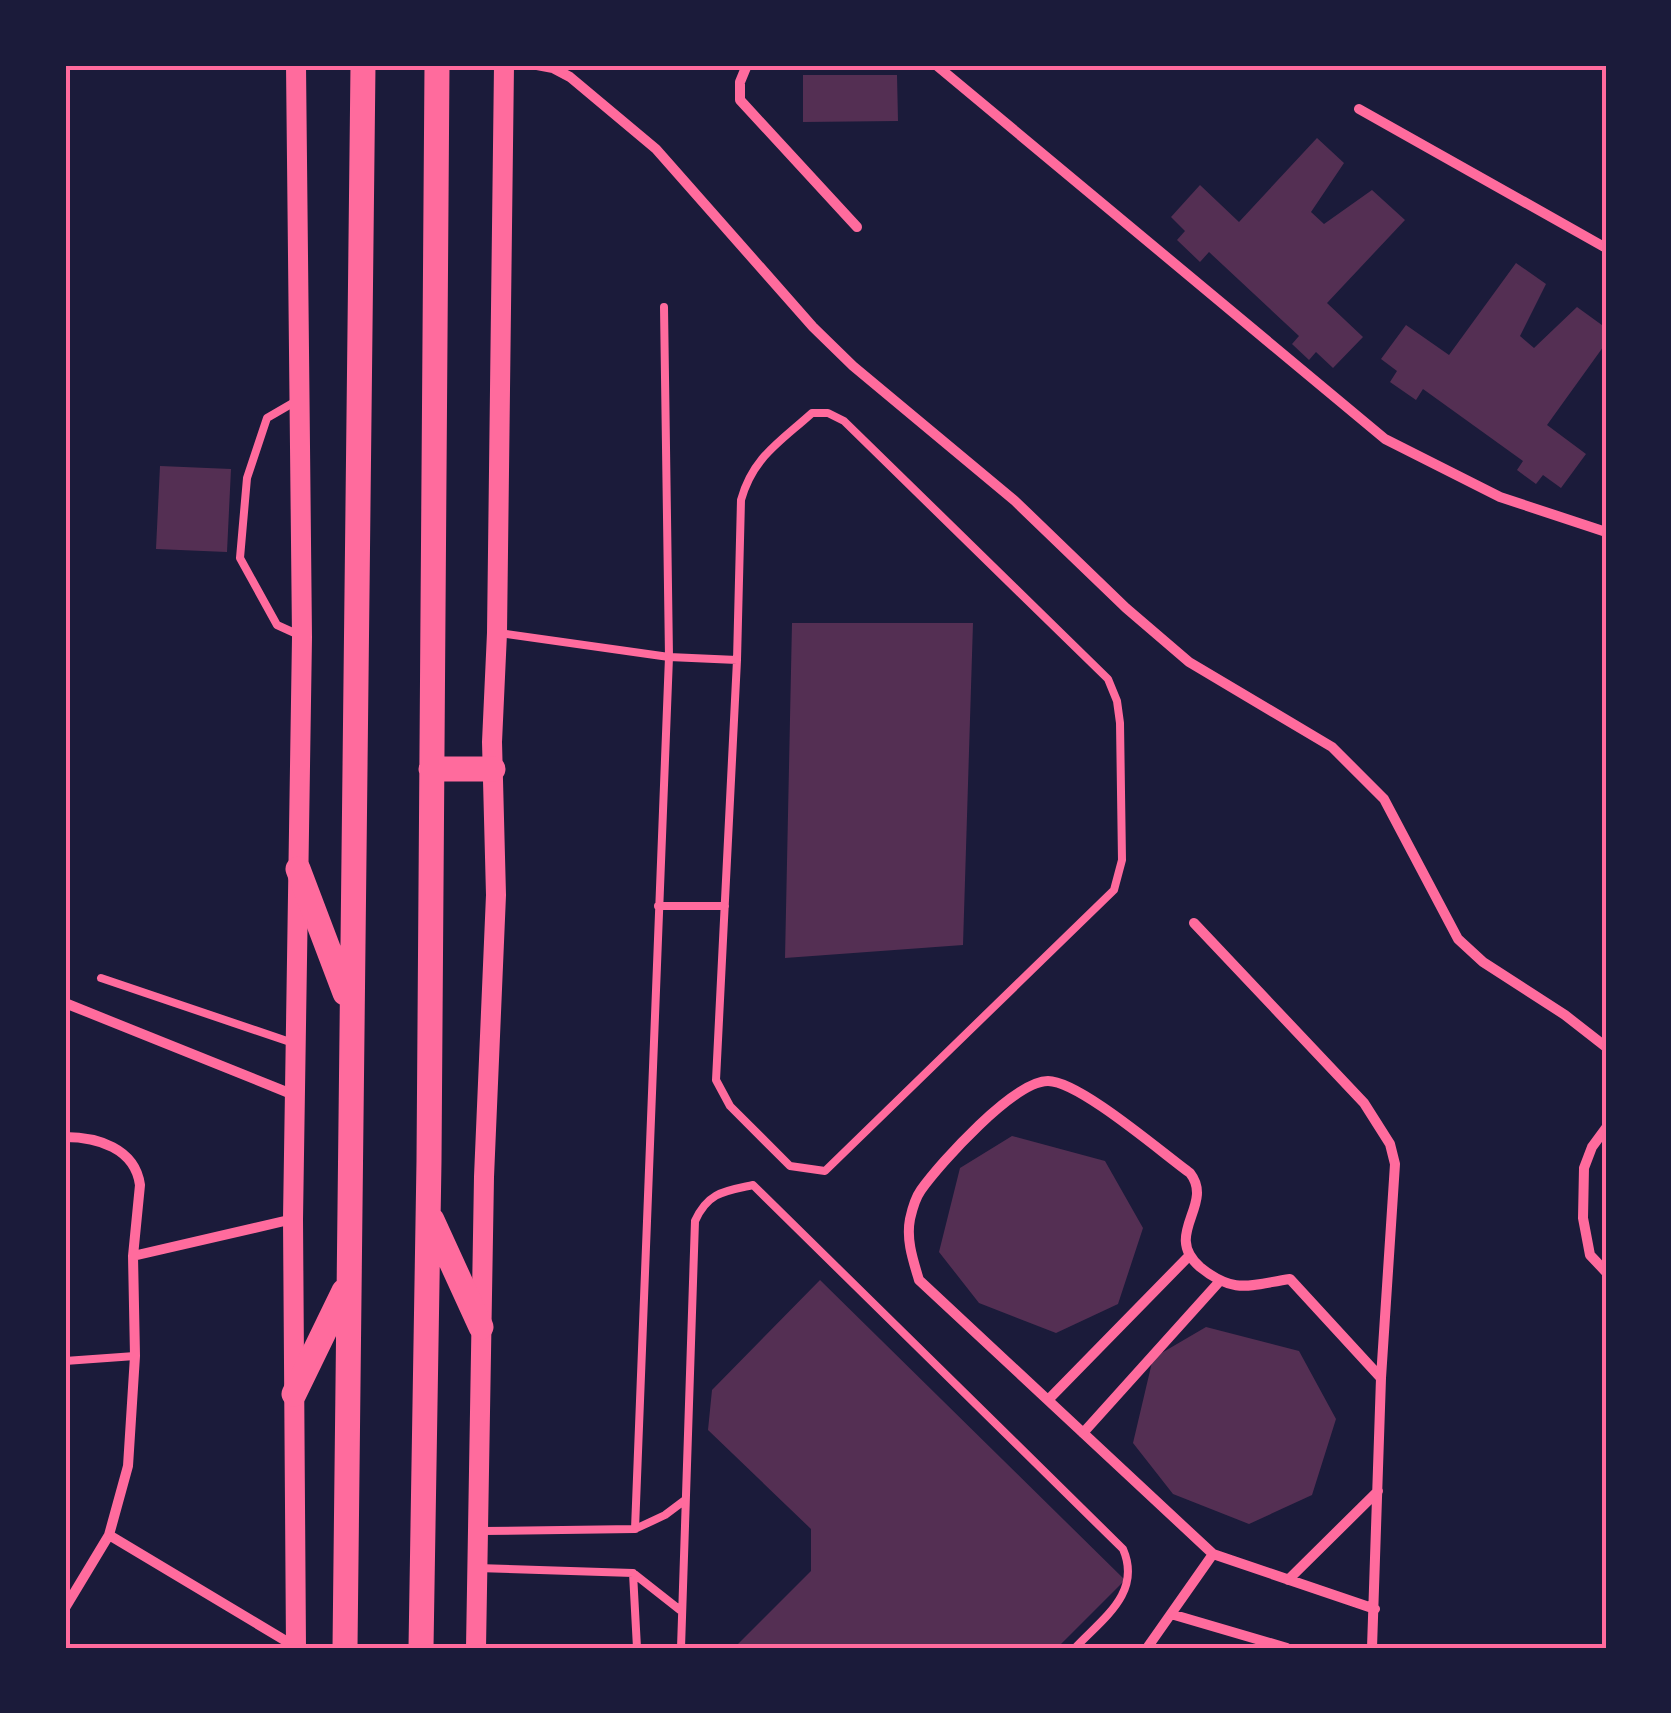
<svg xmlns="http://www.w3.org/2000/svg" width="1671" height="1713" font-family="'Alegreya Sans',sans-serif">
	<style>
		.building { fill: #542f53 }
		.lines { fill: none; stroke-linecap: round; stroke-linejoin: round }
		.service { stroke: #ff6b9d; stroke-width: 8 }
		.minor { stroke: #ff6b9d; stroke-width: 10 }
		.secondary { stroke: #ff6b9d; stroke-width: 20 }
		.trunk { stroke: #ff6b9d; stroke-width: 25 }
		.neatline { fill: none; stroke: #ff6b9d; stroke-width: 4 }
	</style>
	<rect width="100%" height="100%" fill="#1b1b3a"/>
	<path class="building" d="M803,75H897L898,121L803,122Z
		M1317,138L1344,163L1311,212L1324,224L1372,190L1405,220L1327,303L1363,337L1333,368L1316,352L1309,360L1292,344L1299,336L1209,252L1200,262L1177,240L1185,231L1171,217L1200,185L1239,222Z
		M1516,263L1546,284L1520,336L1534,348L1577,307L1606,328V343L1547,425L1586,454L1561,488L1543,475L1536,484L1517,470L1523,461L1423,389L1416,400L1390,382L1397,371L1381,359L1406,325L1449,355Z
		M160,466L231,469L227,552L156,549Z
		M792,623H973L963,945L785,958Z
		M1012,1136L1105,1161L1143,1228L1118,1304L1056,1333L979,1303L939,1252L960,1168Z
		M820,1280L1125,1580L1057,1648H734L811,1571V1529L708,1430L712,1390Z
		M1206,1327L1299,1351L1336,1419L1312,1495L1249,1524L1173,1494L1133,1443L1153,1358Z"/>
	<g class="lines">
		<path class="service" d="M298,400L267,418L247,478L240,558L277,625L299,635
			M499,633L669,657L737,660L741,500C753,457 780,442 812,413H828L844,421L1108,679L1117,701L1120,723L1122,860L1114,890L825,1171L790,1166L730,1106L716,1080L737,660
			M658,906H725
			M101,978L296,1044
			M65,1361L135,1356
			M635,1529L669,657L664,307
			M482,1531L635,1529L665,1515L685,1500
			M477,1568L633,1573L680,1610
			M633,1573L637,1648
			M681,1648L695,1221C708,1192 725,1191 753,1185L1123,1549C1142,1593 1103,1618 1075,1648"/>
		<path class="minor" d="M537,65L553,68L570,77L656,149L813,327L853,366L1015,501L1126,608L1189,662L1332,747L1384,799L1458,939L1483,962L1565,1015L1606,1047
			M747,65L740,82V100L857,227
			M936,65L1385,439L1500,497L1606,532
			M1359,109L1606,248
			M1194,923L1364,1103L1390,1144L1395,1164L1381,1378L1372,1648
			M65,1003L294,1095
			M1606,1128L1592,1147L1584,1168L1583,1218L1590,1255L1606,1272
			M65,1137C97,1137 135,1148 140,1185L133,1256L135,1356L128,1466L109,1535L65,1608
			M133,1256L293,1219
			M1048,1400L1188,1257
			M1083,1433L1219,1282
			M109,1535L296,1647
			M1288,1580L1378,1491
			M1375,1609L1213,1554L919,1280C913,1260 906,1240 910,1219C912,1210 916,1197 921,1190C941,1162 1014,1081 1048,1081C1079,1081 1161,1152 1190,1173C1215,1205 1162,1234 1200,1267C1234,1295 1250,1285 1290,1279L1381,1378
			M1171,1614L1287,1648
			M1147,1648L1213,1554"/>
		<path class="secondary" d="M296,65L302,637L293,1219L296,1648
			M476,1648L484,1177L496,895L492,742L497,633L504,65"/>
		<path class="trunk" d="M431,769H493
			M298,869L345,993
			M432,1220L481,1327
			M294,1394L344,1291
			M345,1648L363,65
			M421,1648L429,1161L437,65"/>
	</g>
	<rect width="1671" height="1713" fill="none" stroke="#1b1b3a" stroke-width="135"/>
	<rect x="68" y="68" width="1536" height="1578" class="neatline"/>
</svg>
